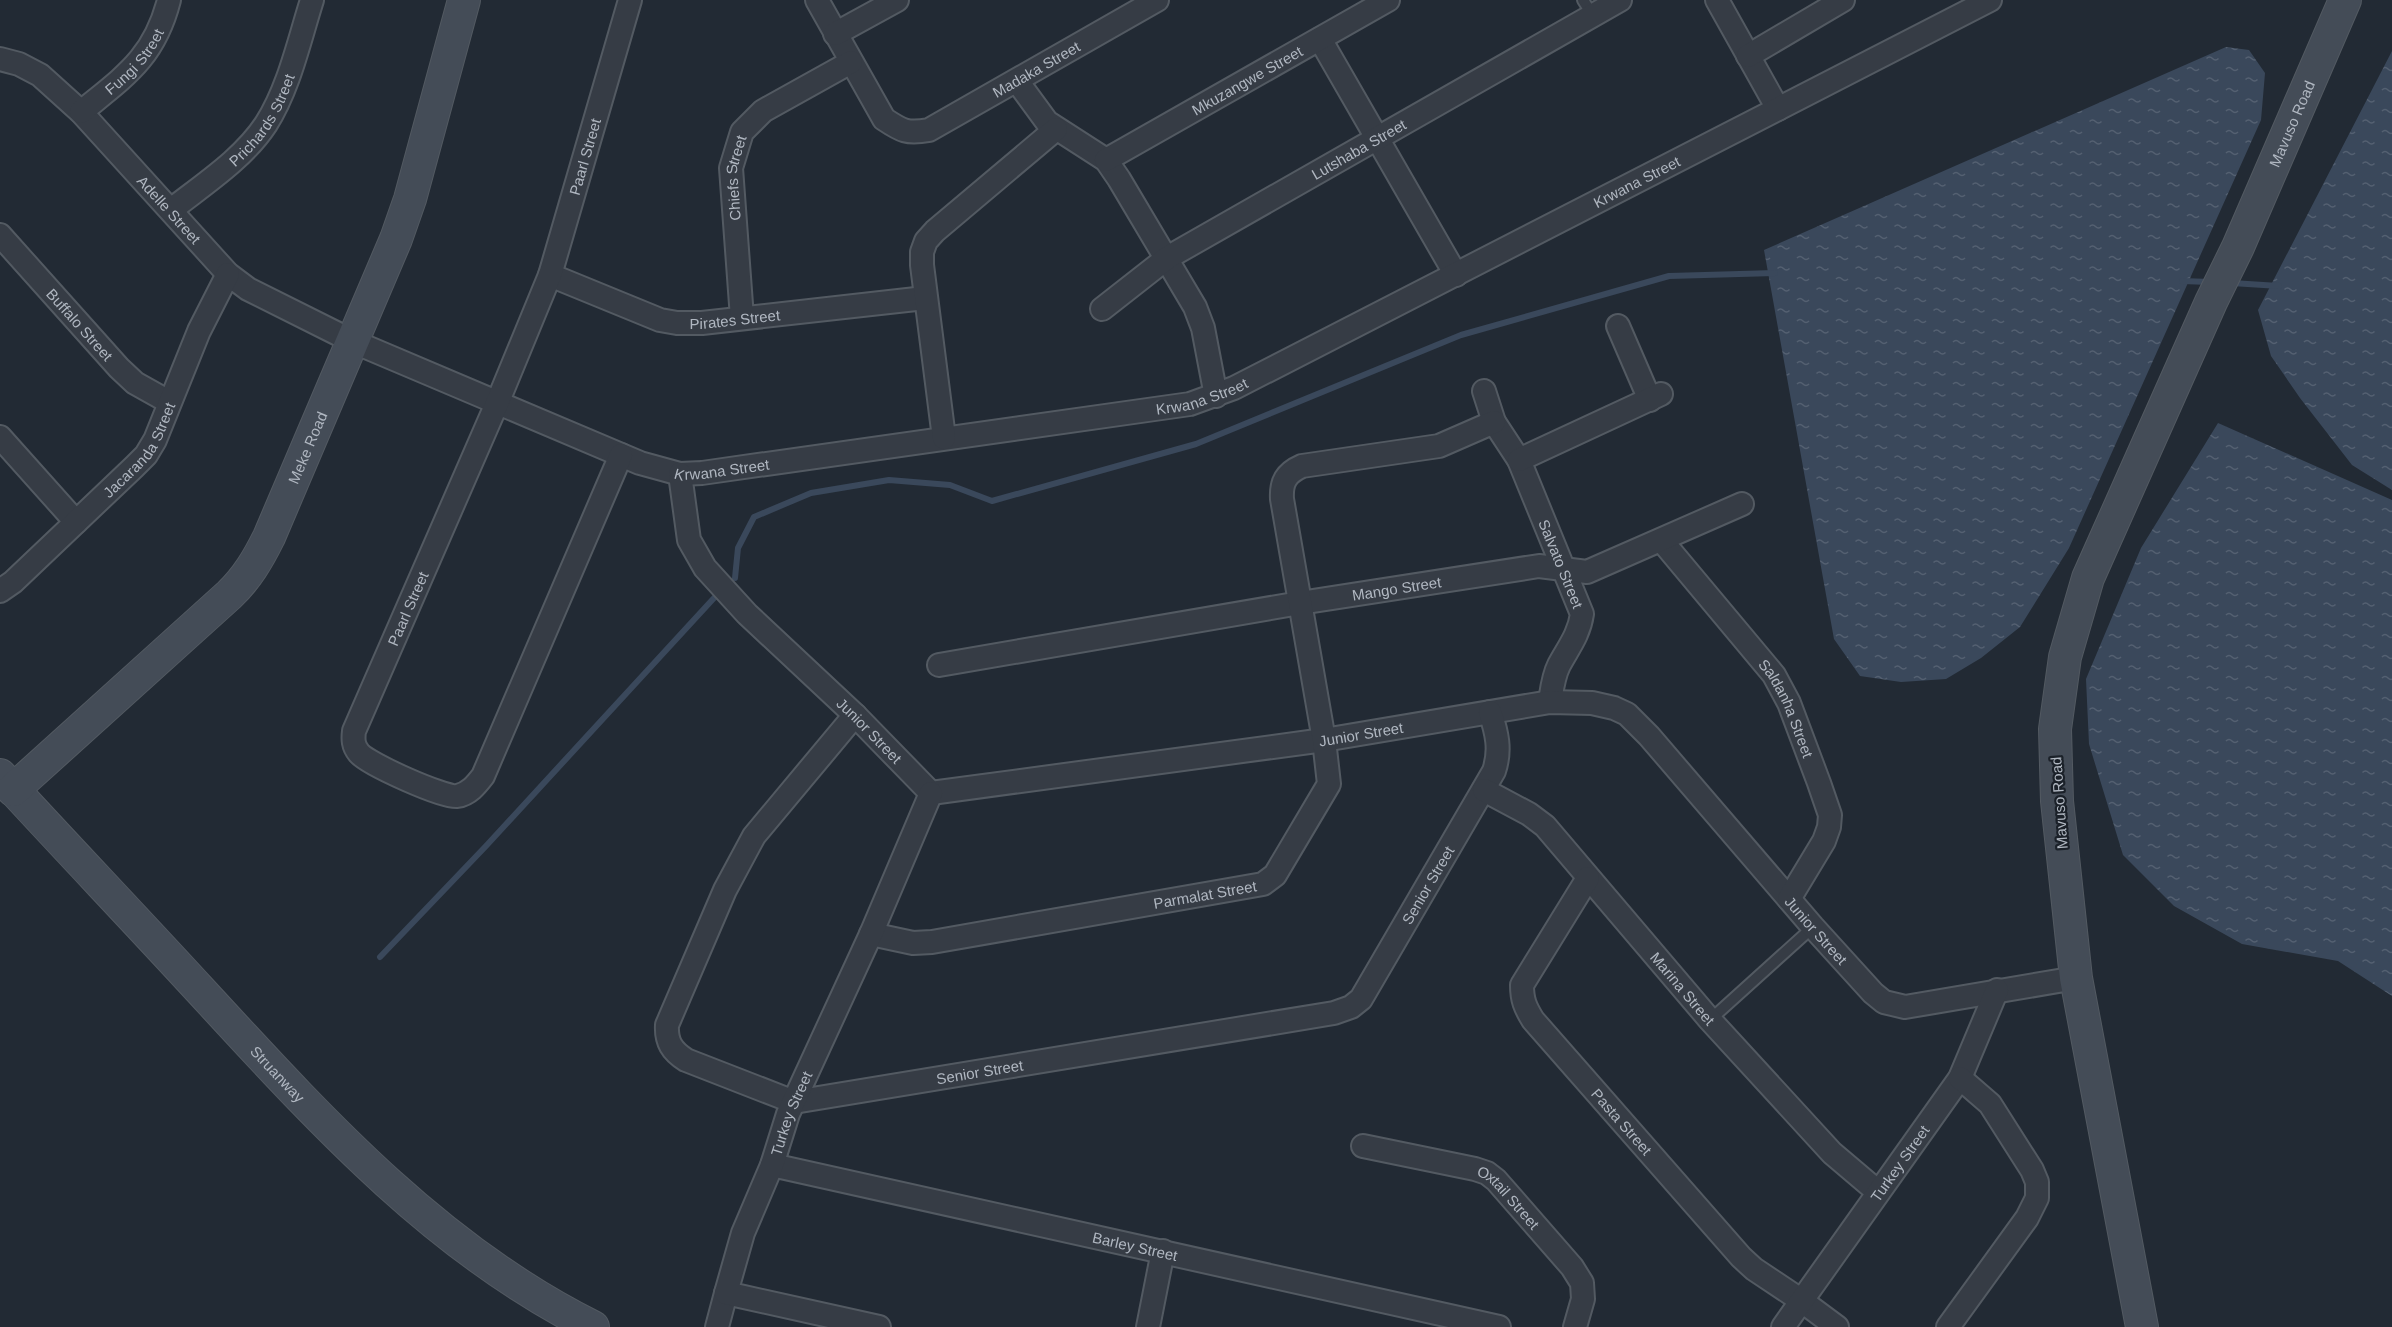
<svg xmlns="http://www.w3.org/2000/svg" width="2392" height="1327" font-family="Arial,sans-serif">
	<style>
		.water { fill: url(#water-ripples) }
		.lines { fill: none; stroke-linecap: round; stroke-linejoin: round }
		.stream { stroke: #3a485b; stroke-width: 6 }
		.lane-casing { stroke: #535a62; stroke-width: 14 }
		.street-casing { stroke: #535a62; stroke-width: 26 }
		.secondary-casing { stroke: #535a62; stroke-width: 34 }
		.lane { stroke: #363c45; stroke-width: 10 }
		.street { stroke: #363c45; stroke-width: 22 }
		.secondary { stroke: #444c57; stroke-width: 32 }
		.labels { text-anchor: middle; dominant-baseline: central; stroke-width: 4.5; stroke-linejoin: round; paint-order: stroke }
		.street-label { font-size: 15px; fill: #b0b7c1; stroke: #1b2129 }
	</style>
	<defs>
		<pattern id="water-ripples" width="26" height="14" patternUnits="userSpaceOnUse" patternTransform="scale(1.5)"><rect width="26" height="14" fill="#3a485b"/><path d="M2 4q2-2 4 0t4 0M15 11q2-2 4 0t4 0" fill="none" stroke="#546071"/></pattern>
	</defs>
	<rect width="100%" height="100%" fill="#222a34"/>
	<path class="water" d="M2226,47L2249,50L2265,73L2261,120L2069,548L2020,627L1981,658L1946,679L1901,682L1860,676L1834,639L1764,250Z
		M2392,51V490L2352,465L2300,398L2271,356L2258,310Z
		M2218,423L2392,500V996L2338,961L2242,944L2174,906L2123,855L2089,744L2086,679L2141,548Z"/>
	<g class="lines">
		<path class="stream" d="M2182,281L2210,282
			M2232,283L2279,286
			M735,578L738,548L754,517L811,493L889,480L950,485L992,501L1196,444L1461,335L1669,276L1775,273
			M380,957L486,846L714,598"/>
		<g class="lane-casing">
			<path id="lane" d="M1583,0L1593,16
				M1710,1020L1813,927"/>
		</g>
		<g class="street-casing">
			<g id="street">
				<path id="s1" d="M817,0L884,119C902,131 907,134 929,130L1157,0"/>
				<path d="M1717,0L1778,109"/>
				<path d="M835,34L897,0"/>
				<path d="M1320,39L1456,275"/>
				<path d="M1748,56L1843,0"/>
				<path id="s2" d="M0,59L19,64L40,75L81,112L228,274L248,289L352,341L640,463L680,474L702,473L1190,404L1234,388L1990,0"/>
				<path d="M1017,81L1047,122L1106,160L1119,179L1195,307L1203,328L1216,396"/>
				<path id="s3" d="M81,112C125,76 154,58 169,0"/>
				<path id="s4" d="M1106,160L1388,0"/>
				<path id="s5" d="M171,210C204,184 243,159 266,124C289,88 299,41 312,0"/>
				<path id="s6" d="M0,235L119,368L135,383L169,402"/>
				<path id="s7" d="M550,275L660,320L677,323H702L925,298"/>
				<path id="s8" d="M1102,309L1167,258L1620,0"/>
				<path id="s9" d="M742,318L731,168L742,132L763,111L851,62"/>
				<path d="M1618,326L1650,400"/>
				<path id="s10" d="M1484,391L1494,422L1519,460L1582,614C1579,635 1568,648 1559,665C1553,677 1552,689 1550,702"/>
				<path d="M0,437L76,522"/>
				<path d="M944,438L922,265V252L926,241L935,231L1056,129"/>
				<path id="s11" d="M621,455L483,776C476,785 469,794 457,796C444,798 368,764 359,753C353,746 353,739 354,731L498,401L550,275L630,0"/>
				<path d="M1519,460L1661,394"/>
				<path id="s12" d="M680,474L689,540L705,568L747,614L855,715L931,793L1324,740L1550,702L1592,703L1614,708L1627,714L1649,736L1813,927L1873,993L1884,1002L1905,1007L2076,978"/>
				<path id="s13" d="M1662,541L1774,675L1789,703L1819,783L1830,815L1829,827L1824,841L1789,899"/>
				<path id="s14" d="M0,591L13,582L134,467L146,455L155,440L199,331L228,274"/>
				<path id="s15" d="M939,665L1300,603L1539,566L1587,572L1742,504"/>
				<path id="s16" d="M855,715L754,836L725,890L667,1025C666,1042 672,1051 686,1060L794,1102L1334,1013L1351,1007L1361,999L1494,771C1501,750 1497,733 1490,712"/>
				<path id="s17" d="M1484,790L1529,814L1545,826L1710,1020L1832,1153L1878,1192"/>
				<path id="s18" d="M1588,878L1522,985C1522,1000 1525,1007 1533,1020L1741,1257L1754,1269L1802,1301L1837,1327"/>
				<path id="s19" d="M871,934L913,943L932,942L1263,884L1275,875L1329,784L1324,740L1282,499C1281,482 1286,473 1302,466L1439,446L1494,422"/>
				<path id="s20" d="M1363,1146L1475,1169L1487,1173L1496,1180L1572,1267L1582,1283L1583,1299L1575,1327"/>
				<path id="s21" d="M772,1165L1499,1327"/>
				<path d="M717,1327L726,1293"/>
				<path id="s22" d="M879,1327L726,1293L743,1233L772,1165L788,1114L871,934L931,793"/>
				<path d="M1148,1327L1163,1251"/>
				<path id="s23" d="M1783,1327L1960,1078L1997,990"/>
				<path d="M1948,1327L2027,1218L2037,1198V1182L2032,1170L1990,1104L1960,1078"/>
			</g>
		</g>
		<g class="secondary-casing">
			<g id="secondary">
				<path id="s24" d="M0,775C66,847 134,918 201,991C318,1118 436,1249 593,1327"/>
				<path id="s25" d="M13,790L229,595C247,578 258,559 269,537L396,239L410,199L464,0"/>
				<path id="s26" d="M2142,1327L2076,978L2057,801L2055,729L2065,657L2088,578L2211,302L2238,247L2345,0"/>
			</g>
		</g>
		<use href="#lane" class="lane"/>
		<use href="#street" class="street"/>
		<use href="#secondary" class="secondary"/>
	</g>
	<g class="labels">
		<g class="street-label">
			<text stroke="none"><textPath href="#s3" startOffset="74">Fungi Street</textPath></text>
			<text stroke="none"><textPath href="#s1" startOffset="308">Madaka Street</textPath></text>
			<text stroke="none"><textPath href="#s4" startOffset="162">Mkuzangwe Street</textPath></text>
			<text stroke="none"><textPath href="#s5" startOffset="130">Prichards Street</textPath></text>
			<text stroke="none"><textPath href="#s26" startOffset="1258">Mavuso Road</textPath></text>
			<text stroke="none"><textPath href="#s8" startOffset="303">Lutshaba Street</textPath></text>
			<text stroke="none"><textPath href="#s11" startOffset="1134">Paarl Street</textPath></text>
			<text stroke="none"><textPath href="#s9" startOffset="141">Chiefs Street</textPath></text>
			<text stroke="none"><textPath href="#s2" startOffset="1827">Krwana Street</textPath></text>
			<text stroke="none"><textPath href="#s2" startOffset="230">Adelle Street</textPath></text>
			<text stroke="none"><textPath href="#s7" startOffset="194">Pirates Street</textPath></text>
			<text stroke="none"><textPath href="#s6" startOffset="120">Buffalo Street</textPath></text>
			<text stroke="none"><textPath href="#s2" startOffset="1341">Krwana Street</textPath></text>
			<text stroke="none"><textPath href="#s25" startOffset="459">Meke Road</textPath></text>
			<text stroke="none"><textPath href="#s14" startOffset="200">Jacaranda Street</textPath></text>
			<text stroke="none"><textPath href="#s2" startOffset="855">Krwana Street</textPath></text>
			<text stroke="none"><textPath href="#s10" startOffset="190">Salvato Street</textPath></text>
			<text stroke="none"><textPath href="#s15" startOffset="464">Mango Street</textPath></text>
			<text stroke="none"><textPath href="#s11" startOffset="648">Paarl Street</textPath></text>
			<text stroke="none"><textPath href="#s13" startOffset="210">Saldanha Street</textPath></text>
			<text stroke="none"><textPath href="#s12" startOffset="330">Junior Street</textPath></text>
			<text stroke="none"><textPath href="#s12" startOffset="852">Junior Street</textPath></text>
			<text transform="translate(2059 803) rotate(-94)">Mavuso Road</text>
			<text stroke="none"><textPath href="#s16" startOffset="1234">Senior Street</textPath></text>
			<text stroke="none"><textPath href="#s19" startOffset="339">Parmalat Street</textPath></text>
			<text stroke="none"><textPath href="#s12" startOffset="1410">Junior Street</textPath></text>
			<text stroke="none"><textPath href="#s17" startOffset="284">Marina Street</textPath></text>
			<text stroke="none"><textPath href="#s16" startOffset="712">Senior Street</textPath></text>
			<text stroke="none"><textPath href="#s24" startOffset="408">Struanway</textPath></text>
			<text stroke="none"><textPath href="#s22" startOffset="348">Turkey Street</textPath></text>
			<text stroke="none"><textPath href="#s18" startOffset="298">Pasta Street</textPath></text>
			<text stroke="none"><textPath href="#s23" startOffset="201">Turkey Street</textPath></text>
			<text stroke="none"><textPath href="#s20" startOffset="159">Oxtail Street</textPath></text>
			<text stroke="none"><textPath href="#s21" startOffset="372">Barley Street</textPath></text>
		</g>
	</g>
</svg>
